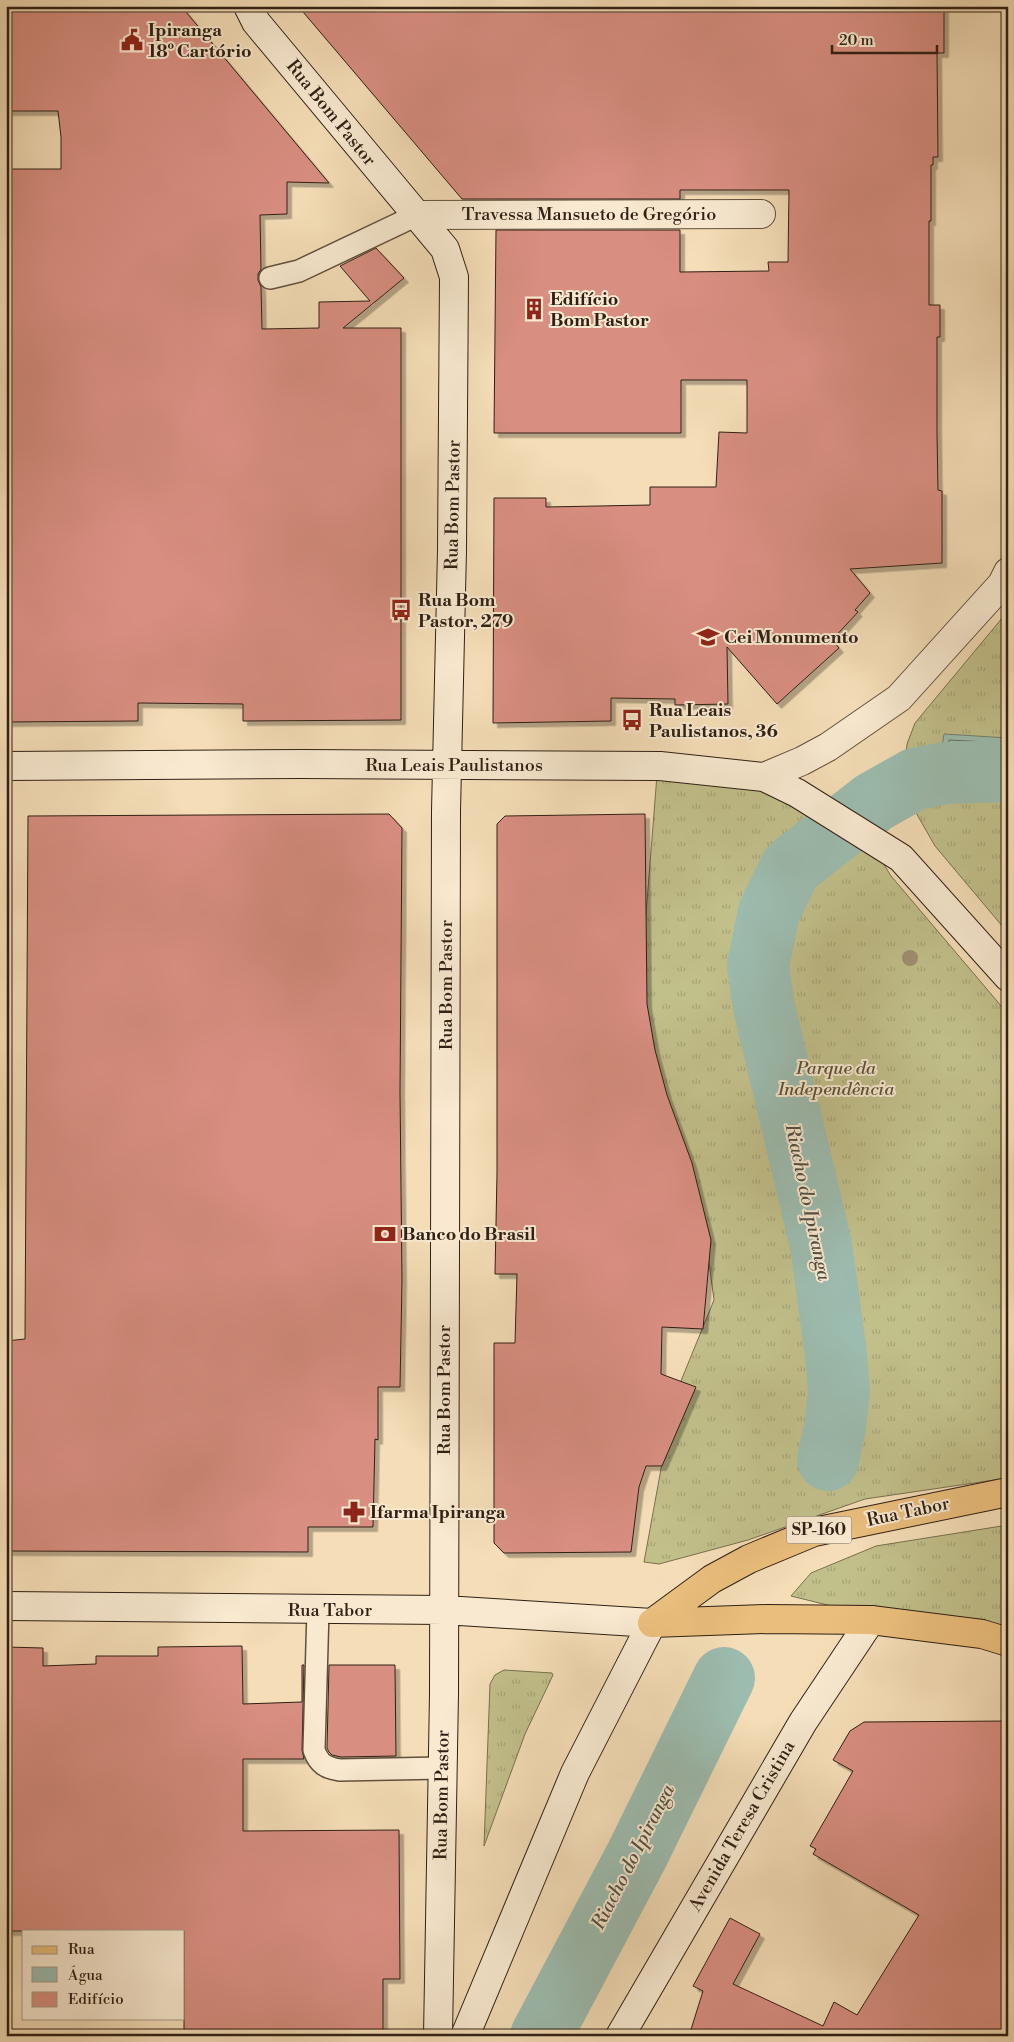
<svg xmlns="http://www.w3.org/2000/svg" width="1014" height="2042" font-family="'Libre Bodoni',serif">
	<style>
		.grass { fill: url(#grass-tufts); stroke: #78704f }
		.water { fill: #9cbcaf; stroke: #717e71 }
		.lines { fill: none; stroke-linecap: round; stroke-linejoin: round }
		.shore { stroke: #666e62; stroke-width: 1 }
		.river { stroke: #9cbcaf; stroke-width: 62 }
		.building { fill: #d88e81; stroke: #302014; filter: url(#shadow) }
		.lane-casing { stroke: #614f3d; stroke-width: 24 }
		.street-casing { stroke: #614f3d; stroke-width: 30 }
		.secondary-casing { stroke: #302014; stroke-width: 30 }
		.primary-casing { stroke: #302014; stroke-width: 30 }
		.lane { stroke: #f8e9d0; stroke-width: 21 }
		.street { stroke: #f8e9d0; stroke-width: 28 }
		.secondary { stroke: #f8e9d0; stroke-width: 28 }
		.primary { stroke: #eabe7c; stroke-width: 28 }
		.tree { fill: #a08f71 }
		.labels { text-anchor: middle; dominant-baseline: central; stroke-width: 4; stroke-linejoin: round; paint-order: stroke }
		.shield { fill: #f8e9d0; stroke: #6c5c4c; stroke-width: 1 }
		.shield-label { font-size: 16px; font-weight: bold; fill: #302014 }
		.poi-label { font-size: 18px; font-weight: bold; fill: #302014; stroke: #f8e9d0; text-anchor: start }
		.street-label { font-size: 18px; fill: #302014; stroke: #f8e9d0 }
		.park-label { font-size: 18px; font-style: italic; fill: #5c5037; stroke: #f8e9d0 }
		.water-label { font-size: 19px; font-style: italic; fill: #504f42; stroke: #f8e9d0 }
	</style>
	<defs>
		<pattern id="grass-tufts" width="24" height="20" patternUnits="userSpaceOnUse" patternTransform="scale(1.25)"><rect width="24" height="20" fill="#c1bf8a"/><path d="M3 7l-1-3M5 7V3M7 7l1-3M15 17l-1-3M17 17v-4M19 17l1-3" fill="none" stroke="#a6a476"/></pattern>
		<filter id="shadow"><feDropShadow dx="4.5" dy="4.5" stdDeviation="0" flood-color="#0004"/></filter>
	</defs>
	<rect width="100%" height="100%" fill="#f4ddb7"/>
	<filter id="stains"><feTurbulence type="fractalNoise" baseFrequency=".004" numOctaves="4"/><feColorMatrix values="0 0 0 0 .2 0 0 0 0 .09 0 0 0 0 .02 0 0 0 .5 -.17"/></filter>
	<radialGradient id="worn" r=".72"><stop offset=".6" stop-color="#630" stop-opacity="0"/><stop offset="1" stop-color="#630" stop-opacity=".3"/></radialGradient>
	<path class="grass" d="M1008,611V933L935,846L911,804L905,787V765L907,744L915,723Z
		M657,775L778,787L872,845L891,876L1008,1014V1478L865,1499L748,1540L659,1564L644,1562L674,1398L714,1300L701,1203L636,1041Z
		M1008,1525V1637L860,1613L791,1596L811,1573L876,1546Z
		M504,1670L552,1673L553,1675L525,1734L484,1846L490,1684L495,1675Z"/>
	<path class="water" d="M944,734L1008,738V797H934Z"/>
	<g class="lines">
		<path class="shore" d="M1008,743L949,740L940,790L942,792H1008
			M1008,750L954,747L947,783L950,786H1008
			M1008,757L961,754L956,776L958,778L1008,779"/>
		<path class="river" d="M828,1460L835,1427L839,1391L836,1355L821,1245L764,1007L758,966L769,912L791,867L874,802L915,779L946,773L1008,771
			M541,2036L637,1855L724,1678"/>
	</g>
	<path class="building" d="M6,6H181L329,183L287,182V214L260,215L261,269L258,274V280L261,287L262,329L319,328V302L370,301L340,266L376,248L404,278L343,328H401V720L243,721V704L138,703V721L6,722V169H61V137L58,111H6Z
		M298,6H944V53H937L938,157H933V165H931V221H929V305H940V337H937V433L938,490L942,491V563L850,569L870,593L855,610L858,612L832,640L839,648L777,704L727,647L728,704L675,705V699L611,698V721L493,723L494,498H546V507L650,505V487H716L719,432L747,433V380H681V433H494L496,230H680V272L769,271L768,262H788L789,190H680V199H462Z
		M389,814L402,828L400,1092L402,1280L400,1387H378V1440L375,1439L373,1527H308V1552L6,1551V1341L25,1339L28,816Z
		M645,814L647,1004L655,1050L667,1095L692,1163L711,1240L703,1329L662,1327L661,1374L696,1387L662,1466H646L639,1487L631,1552L504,1553L494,1543V1343H515L517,1274H495L497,1173V824L505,816Z
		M242,1646L243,1704L302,1702V1665H304L302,1750L304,1759H243V1831L399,1830L400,1979H383V2036H184V1931H6V1647L43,1648V1666L96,1664V1656H158V1647Z
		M329,1665H395L396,1756L341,1757L332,1755L329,1752L327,1748Z
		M1008,1721V2036H689L703,1991L693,1986L730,1918L760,1934L733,1984L823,2026L834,2002L857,2015L919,1915L813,1854L816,1849L810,1846L853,1771L833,1760L850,1731L864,1722Z"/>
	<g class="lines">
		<g class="lane-casing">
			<path id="lane" d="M270,278L299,271L417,215
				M318,1610L314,1750C319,1764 326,1768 340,1770L442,1768"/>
		</g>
		<g class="street-casing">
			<path id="street" d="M417,215L761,214
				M764,777L802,761L828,747L899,698L1002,584L1008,572"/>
		</g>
		<g class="secondary-casing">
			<path id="secondary" d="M248,6L256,22L445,249L454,277L452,550L446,811L444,1694L438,2036
				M6,766L301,764L660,766L764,777L797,793L901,858L1008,977
				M6,1606L444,1610L652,1623L575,1773L465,2036
				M620,2036L803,1722L871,1620"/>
		</g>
		<g class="primary-casing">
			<path id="primary" d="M652,1623L712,1579L749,1559L814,1532L1008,1492
				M652,1623L767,1619L871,1620L982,1634L1008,1642"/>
		</g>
		<use href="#lane" class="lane"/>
		<use href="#street" class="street"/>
		<use href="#secondary" class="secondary"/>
		<use href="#primary" class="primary"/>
	</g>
	<circle class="tree" cx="910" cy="958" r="8"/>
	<defs>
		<g id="civic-bare" transform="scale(1.725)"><path d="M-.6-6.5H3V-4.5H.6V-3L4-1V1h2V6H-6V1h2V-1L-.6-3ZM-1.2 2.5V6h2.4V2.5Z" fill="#8f2418" stroke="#f8e9d0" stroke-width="2.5" paint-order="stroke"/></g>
		<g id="building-bare" transform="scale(1.725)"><path d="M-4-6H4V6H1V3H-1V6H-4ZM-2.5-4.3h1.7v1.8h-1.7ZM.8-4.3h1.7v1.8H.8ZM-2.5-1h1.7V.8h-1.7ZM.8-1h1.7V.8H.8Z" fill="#8f2418" stroke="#f8e9d0" stroke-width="2.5" paint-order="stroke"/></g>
		<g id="bus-bare" transform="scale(1.725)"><path d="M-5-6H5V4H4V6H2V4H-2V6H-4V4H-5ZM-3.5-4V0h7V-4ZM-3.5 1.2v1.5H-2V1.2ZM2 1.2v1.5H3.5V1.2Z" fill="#8f2418" stroke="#f8e9d0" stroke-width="2.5" paint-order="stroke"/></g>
		<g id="school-bare" transform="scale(1.725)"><path d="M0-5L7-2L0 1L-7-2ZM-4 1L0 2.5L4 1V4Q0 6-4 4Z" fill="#8f2418" stroke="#f8e9d0" stroke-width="2.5" paint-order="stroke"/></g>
		<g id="bank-bare" transform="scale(1.725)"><path d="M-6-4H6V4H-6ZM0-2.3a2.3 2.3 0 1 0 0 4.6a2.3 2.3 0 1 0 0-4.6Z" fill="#8f2418" stroke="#f8e9d0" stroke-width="2.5" paint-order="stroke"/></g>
		<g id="pharmacy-bare" transform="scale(1.725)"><path d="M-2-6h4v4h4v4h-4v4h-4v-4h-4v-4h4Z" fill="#8f2418" stroke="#f8e9d0" stroke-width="2.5" paint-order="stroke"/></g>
	</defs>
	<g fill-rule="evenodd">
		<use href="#civic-bare" x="132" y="40"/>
		<use href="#building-bare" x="534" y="309"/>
		<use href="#bus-bare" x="401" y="610"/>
		<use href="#school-bare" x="708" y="637"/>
		<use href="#bus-bare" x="632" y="720"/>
		<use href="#bank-bare" x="385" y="1234"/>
		<use href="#pharmacy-bare" x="354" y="1512"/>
	</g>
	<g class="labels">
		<rect class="shield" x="786.5" y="1516.5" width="65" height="27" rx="4"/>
		<g class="shield-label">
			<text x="819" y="1530">SP-160</text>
		</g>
		<g class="poi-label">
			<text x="148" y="30">Ipiranga<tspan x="148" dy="21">18º Cartório</tspan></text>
			<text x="550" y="299">Edifício<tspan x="550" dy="21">Bom Pastor</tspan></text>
			<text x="418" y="600">Rua Bom<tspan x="418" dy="21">Pastor, 279</tspan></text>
			<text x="724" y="637">Cei Monumento</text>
			<text x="649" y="710">Rua Leais<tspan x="649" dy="21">Paulistanos, 36</tspan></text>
			<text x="402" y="1234">Banco do Brasil</text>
			<text x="370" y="1512">Ifarma Ipiranga</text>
		</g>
		<g class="street-label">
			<text transform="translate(331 113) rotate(51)">Rua Bom Pastor</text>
			<text x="589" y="214">Travessa Mansueto de Gregório</text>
			<text transform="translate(453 505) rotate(-89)">Rua Bom Pastor</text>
			<text x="454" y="765">Rua Leais Paulistanos</text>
			<text transform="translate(446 985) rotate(-90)">Rua Bom Pastor</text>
			<text transform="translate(444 1390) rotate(-90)">Rua Bom Pastor</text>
			<text transform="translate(908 1512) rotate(-12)">Rua Tabor</text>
			<text x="330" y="1610">Rua Tabor</text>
			<text transform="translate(442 1795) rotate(-89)">Rua Bom Pastor</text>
			<text transform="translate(742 1826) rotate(-60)">Avenida Teresa Cristina</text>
		</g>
		<g class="park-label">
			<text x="836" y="1068">Parque da<tspan x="836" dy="21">Independência</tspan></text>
		</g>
		<g class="water-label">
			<text transform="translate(808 1202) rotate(78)">Riacho do Ipiranga</text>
			<text transform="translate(633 1857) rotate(-63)">Riacho do Ipiranga</text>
		</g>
	</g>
	<rect width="1014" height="2042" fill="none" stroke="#f4ddb7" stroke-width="25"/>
	<rect x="8" y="8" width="999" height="2027" fill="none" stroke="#302014" stroke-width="2.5"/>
	<rect x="12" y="12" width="989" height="2017" fill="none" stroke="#302014"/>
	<rect x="22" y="1930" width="162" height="90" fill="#f8e9d0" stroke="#a89985"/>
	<rect x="32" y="1946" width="25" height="8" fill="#eabe7c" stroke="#a89985"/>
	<text x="68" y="1954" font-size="15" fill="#302014">Rua</text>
	<rect x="32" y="1967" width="25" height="15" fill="#9cbcaf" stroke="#a89985"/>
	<text x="68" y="1980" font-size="15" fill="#302014">Água</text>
	<rect x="32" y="1992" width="25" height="15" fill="#d88e81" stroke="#a89985"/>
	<text x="68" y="2004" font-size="15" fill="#302014">Edifício</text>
	<path d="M832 45v8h105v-8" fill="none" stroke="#302014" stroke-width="2.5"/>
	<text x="839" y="45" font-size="15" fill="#302014" stroke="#f8e9d0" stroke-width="4" paint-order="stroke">20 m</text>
	<rect width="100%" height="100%" filter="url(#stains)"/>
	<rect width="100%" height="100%" fill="url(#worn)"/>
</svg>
